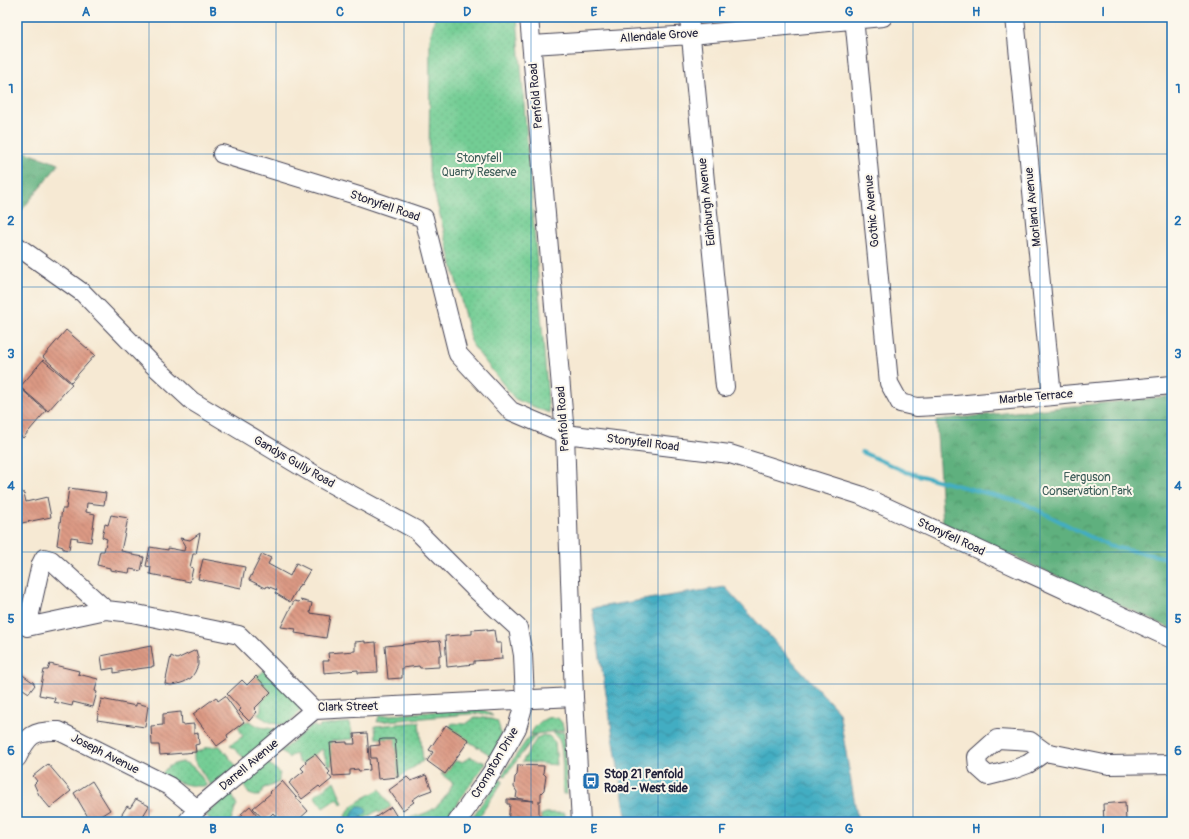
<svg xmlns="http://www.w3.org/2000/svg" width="1189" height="839" font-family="Pangolin,sans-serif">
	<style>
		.green { fill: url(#green-dots); stroke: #4a7868 }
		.forest { fill: url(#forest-crowns); stroke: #40695c }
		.water { fill: url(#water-waves); stroke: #32687e }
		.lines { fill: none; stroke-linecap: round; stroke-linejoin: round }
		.stream { stroke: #43adc2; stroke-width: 4 }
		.building { fill: url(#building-back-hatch) }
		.minor-casing { stroke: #424052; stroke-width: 20 }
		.minor { stroke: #fff; stroke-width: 18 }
		.grid { fill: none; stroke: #1f6fb2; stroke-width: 1; stroke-opacity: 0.55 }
		.labels { text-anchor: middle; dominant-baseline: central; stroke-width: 4; stroke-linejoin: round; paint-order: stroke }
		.street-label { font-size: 12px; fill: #22223b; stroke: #fbf7ec }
		.park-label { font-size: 12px; fill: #3e5e5a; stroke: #fbf7ec }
		.poi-label { font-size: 12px; font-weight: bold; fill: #22223b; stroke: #fbf7ec; text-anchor: start }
		.neatline { fill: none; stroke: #1f6fb2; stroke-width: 1.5 }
		.grid-label { font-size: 13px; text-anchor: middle; font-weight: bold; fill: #1f6fb2 }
	</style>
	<defs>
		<pattern id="green-dots" width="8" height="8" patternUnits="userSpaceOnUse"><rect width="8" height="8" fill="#73cd94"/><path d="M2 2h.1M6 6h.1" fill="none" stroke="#63b080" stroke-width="1.8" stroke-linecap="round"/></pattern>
		<pattern id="forest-crowns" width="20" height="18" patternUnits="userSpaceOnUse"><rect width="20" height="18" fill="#5eb07e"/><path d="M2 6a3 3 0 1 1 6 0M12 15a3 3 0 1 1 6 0" fill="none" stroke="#4d8f68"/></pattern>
		<pattern id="water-waves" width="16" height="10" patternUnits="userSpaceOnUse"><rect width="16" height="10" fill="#43adc2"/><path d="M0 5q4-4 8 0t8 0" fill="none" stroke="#388c9f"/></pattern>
		<pattern id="building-back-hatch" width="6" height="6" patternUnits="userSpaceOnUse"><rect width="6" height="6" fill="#dc9a84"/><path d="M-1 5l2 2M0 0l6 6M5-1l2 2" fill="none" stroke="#b27d6d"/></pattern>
	</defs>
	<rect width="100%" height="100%" fill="#fbf7ec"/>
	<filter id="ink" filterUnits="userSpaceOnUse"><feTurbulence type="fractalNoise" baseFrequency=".025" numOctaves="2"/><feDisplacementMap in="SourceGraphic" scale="8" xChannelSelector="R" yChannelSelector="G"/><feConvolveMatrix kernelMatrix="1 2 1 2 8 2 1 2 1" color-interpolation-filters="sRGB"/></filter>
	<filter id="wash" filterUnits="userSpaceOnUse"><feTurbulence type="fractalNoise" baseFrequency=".012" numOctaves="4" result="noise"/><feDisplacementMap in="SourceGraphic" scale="16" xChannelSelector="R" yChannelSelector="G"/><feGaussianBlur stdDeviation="0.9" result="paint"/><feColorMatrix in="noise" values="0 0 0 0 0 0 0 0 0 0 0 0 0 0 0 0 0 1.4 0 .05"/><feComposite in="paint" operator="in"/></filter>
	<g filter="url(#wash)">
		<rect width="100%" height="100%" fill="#f6e9d3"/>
		<path class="green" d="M435,17H517L549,413L515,399L472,345L429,171L430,39Z
			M268,668L300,707L299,712L289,724C275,726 268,722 257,714L261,712V702L271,692L256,677Z
			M477,708L486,711L493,716L480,713L377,722L379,716Z
			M478,717L491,719L497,721C504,736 499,743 492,756L468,741L450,727L452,723L466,724L474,718Z
			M550,717L558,718L562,723L564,730L530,735C535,726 540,720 550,717Z
			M249,721L260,727L282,730L246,760L230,745L243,736L238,727L244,722Z
			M419,722L423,761L398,778L395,739L376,738L375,726Z
			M342,723H350L353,739L331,741L332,765H328L322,749L302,764L299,762L295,754L288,758L281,751L310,727L314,726L318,728L320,726Z
			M564,732L567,794H563C562,782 564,750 559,740C557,737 555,735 552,733Z
			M536,735L505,776L502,775L529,737Z
			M543,735L549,736L555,742L557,765L522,762L537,738Z
			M217,746H220L237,767L223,778L210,785L194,760V752L201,751L205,748Z
			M470,757L486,763L465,792L445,822H400C405,818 413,817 420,815C437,810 446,798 453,783L441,774L442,773L445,774L455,761L462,762Z
			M183,762C196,765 201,777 207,786C189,787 178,783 162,775C165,766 175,763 183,762Z
			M267,762L279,772L280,774L279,777V782L271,786L264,788L262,793L259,796H255L249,794L242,783Z
			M499,779L503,781L477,820L473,816Z
			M334,781L343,803L341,804L338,798L323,808L314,796Z
			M380,789L391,807L379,813L377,811L364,819H361V822H348L345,816C352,802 367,797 380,789Z
			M231,792L237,805C233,810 235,817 229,822H212L206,815Z
			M546,813H565V822H538L539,821H541V815Z"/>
		<path class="forest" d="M17,149L59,164L17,216Z
			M1172,396V629L943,524L936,420Z"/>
		<path class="water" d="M725,587L839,712L858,822H627L592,608Z
			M358,806H363C370,812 366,813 361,817L360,822H353C350,815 353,811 358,806Z"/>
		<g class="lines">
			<path class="stream" d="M862,452L906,472L1024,503L1108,546L1172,559"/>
		</g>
		<g id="blocks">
			<path class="building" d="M66,330L95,355L71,382L43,357Z
				M43,360L72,384L48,411L20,387Z
				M18,386L46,411L23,438L17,433Z
				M69,488L106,493L104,505L87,503L86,512L95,514L91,542L77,540L78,538L71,537L69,550L63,549V547L57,545L62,509H66Z
				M20,491L24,493L26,502L47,497L51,517L17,524V492Z
				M111,515L128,518L121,551L132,553V555L144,557L141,571L130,569L129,573L110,570V568L97,565L100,551H104L107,539L102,537L105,524L108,525Z
				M200,533L196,554H193L190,567L193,568L190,582L150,574L151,567L146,566L150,547L168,550V548L184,551L185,546L180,538L190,540Z
				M262,554L271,558L268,564L290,576L296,563L310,570L301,585L300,584L290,602L275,593L277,590L267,586L266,588L249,580Z
				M203,559L245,567L241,588L198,579Z
				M300,600L312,603L310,613L330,616L326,638L295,633L296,629L281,627L294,601L299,602Z
				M487,629V631L494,630L496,643H501L502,659L474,661V664L447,667L445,636L472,634V630Z
				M365,641V643L376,642L378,672L358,673V670L324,673L323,661H329L328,653L355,651V642Z
				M440,641L442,655H439V667L420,668L419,666L402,668V678L388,679L385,646Z
				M151,646L154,666H152V667L137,669L114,673V668L103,670L101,656Z
				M196,650L198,658V665L195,672L191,678L184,682L178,684L171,685L165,684L171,656L177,659Z
				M50,664L79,671L78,674L98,679L95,691L97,692L93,707L73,702L72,706L54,702L55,698L39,695L44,670H48Z
				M17,671L34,683V684L35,685L29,693L17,685Z
				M256,676L271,692L254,709L257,712L249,721L239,711L241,709L227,694L242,680L247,685Z
				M225,696L244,722L227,735L228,738L217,746L193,714L216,697L218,701Z
				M101,699L136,706V703L148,706L145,727L97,720Z
				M181,712L182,725L194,724V734L198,733L199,744L195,745L196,752L160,755L159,745H152L151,726L163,725V714Z
				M446,725L469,740L445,774L427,761L433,752L429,750Z
				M367,733L370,770L359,771L358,769L350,770V775L333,776L330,743L347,742V744H355L354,734Z
				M383,739H395L398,777L378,779L376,758H371L370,746L380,745L379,740Z
				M315,754L330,772L328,774L332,779L321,788L319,786L302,799L289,783L304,771L301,768L306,763L305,761Z
				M48,764L71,791L50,808L39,795L34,784L37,781L33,776Z
				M518,765L544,766L543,773L546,776L544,790L541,793V801H539V815H541V821H539L538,822H508L510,804H507V799L534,801L516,798L517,792L514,787L515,777L517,775Z
				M426,775L432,790L421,794L412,800L414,802L403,810L389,790L407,777L411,781Z
				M92,781L110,810L91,822L74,793Z
				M282,781L308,811L296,822H285L283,821L280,822L273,813L265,821L253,808L271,793L270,792Z
				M136,799L149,806L143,816L145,818L142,822H117L127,806L130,808Z
				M1125,802L1126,822H1104L1103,804Z
				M250,806L260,819L256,822H235L243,815L241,814Z
				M391,807L400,822H368Z"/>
		</g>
	</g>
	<g filter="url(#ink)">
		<use href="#blocks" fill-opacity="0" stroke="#424052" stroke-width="1"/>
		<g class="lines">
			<g class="minor-casing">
				<path id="minor" d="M529,17L565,434L574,697L581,822
					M689,17L725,387
					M854,17L889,383L900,403L917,407L956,405L1172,385
					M1015,17L1052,396
					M532,45L691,35L883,17
					M222,154L359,196L424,218L458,354L511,411L565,434L730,454L860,495L1172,639
					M17,246L83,293L151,363L192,401L317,476L416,530L473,587L518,628L523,655L525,700L517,728L492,772L457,822
					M106,610L51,560L44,558L41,564L27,627L106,610L132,613L239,635L314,710L574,697
					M1045,752L1028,764L1012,770L988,776L978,767L977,757L997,739L1030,741L1045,752L1109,765L1172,764
					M17,758C28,735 33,730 59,731L169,786L197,809
					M187,822L197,809L314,710"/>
			</g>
			<use href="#minor" class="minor"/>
		</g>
	</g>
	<path class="grid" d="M149,17V822M276,17V822M404,17V822M531,17V822M658,17V822M785,17V822M913,17V822M1040,17V822M17,154H1172M17,287H1172M17,420H1172M17,552H1172M17,684H1172"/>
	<defs>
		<g id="bus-square" transform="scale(0.9)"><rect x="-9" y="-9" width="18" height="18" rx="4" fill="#1f6fb2" stroke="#fbf7ec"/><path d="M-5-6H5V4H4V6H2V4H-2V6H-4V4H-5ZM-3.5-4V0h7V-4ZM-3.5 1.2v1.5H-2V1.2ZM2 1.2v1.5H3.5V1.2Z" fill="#fff"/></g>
	</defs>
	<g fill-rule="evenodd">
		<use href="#bus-square" x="591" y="781"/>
	</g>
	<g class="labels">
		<g class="street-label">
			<text transform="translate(659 36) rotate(-4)">Allendale Grove</text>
			<text transform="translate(536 96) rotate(-95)">Penfold Road</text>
			<text transform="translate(707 202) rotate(-96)">Edinburgh Avenue</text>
			<text transform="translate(385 206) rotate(19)">Stonyfell Road</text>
			<text transform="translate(1033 207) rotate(-96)">Morland Avenue</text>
			<text transform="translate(872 211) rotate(-95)">Gothic Avenue</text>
			<text transform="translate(1036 397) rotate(-5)">Marble Terrace</text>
			<text transform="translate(563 419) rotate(-94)">Penfold Road</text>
			<text transform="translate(643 443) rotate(7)">Stonyfell Road</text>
			<text transform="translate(294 462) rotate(30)">Gandys Gully Road</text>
			<text transform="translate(951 537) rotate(25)">Stonyfell Road</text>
			<text transform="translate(348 707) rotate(-1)">Clark Street</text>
			<text transform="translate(105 754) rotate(27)">Joseph Avenue</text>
			<text transform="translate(495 763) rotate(-59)">Crompton Drive</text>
			<text transform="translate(249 765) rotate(-40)">Darrell Avenue</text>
		</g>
		<g class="park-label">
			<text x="479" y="158">Stonyfell<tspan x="479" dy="14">Quarry Reserve</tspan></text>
			<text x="1087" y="477">Ferguson<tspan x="1087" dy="14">Conservation Park</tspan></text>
		</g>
		<g class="poi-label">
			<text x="604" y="774">Stop 21 Penfold<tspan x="604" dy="14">Road - West side</tspan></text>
		</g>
	</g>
	<rect width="1189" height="839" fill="none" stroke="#fbf7ec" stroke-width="44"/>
	<rect x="22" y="22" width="1145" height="795" class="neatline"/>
	<g class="grid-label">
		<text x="86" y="16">A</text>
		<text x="213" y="16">B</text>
		<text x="340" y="16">C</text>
		<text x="467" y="16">D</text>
		<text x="594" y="16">E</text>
		<text x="722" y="16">F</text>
		<text x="849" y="16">G</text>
		<text x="976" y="16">H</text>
		<text x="1103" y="16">I</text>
		<text x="11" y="93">1</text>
		<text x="1178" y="93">1</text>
		<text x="11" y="225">2</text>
		<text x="1178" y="225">2</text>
		<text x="11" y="358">3</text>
		<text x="1178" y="358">3</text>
		<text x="11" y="490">4</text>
		<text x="1178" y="490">4</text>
		<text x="11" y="623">5</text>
		<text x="1178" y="623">5</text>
		<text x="11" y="755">6</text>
		<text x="1178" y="755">6</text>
		<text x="86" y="833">A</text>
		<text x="213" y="833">B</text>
		<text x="340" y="833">C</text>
		<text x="467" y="833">D</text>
		<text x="594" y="833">E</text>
		<text x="722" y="833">F</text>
		<text x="849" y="833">G</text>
		<text x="976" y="833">H</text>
		<text x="1103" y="833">I</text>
	</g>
</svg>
